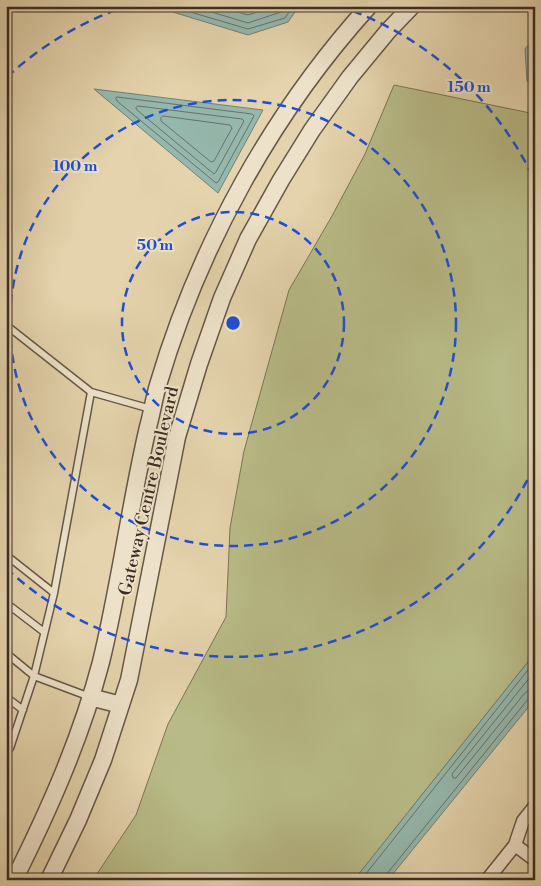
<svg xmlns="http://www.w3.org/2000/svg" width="541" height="886" font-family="'Libre Bodoni',serif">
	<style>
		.green { fill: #b8bb87; stroke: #7a7458 }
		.water { fill: #95b7ac; stroke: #718077 }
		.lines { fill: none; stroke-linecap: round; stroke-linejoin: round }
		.shore { stroke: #68726a; stroke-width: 1 }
		.service-casing { stroke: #655749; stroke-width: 9 }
		.minor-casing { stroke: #655749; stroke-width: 15 }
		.tertiary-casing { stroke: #655749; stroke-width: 19 }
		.service { stroke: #ede2c9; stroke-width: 6 }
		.minor { stroke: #ede2c9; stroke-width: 12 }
		.tertiary { stroke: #ede2c9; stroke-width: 16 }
		.ring { fill: none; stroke: #1d4ed8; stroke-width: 2.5; stroke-dasharray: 9 6 }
		.labels { text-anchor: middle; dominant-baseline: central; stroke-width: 4; stroke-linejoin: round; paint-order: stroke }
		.street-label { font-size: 18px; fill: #3b2e28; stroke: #ede2c9 }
		.centre { fill: #1d4ed8; stroke: #ede2c9; stroke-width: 2.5 }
		.ring-label { font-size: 15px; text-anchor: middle; font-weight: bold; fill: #1d4ed8; stroke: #ede2c9; stroke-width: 4; stroke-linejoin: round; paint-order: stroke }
	</style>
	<rect width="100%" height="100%" fill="#e4d3ac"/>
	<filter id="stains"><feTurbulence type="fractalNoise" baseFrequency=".004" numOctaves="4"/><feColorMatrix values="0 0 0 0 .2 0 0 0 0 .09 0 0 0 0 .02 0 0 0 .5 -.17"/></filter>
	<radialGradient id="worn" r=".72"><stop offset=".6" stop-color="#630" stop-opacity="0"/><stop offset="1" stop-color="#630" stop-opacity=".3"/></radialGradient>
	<path class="green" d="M394,85L535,114V653L354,880H93L136,815L168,724L226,617L230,528L244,451L289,290L332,216L365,154Z"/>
	<path class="water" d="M153,6H299L288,22L248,35Z
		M535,37V86L527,81L525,49Z
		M94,89L263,110L218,193Z
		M535,653V699L388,880H354Z"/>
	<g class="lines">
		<path class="shore" d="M170,6L248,29L285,18L293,6
			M192,6L248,23L281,12L285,6
			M218,6L248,15L275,6
			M117,97L252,114L254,116L218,182L216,183L117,101L116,99Z
			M138,106L242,119L244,121L216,172L214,174L137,110L136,108Z
			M163,116L230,125L232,128L214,161L211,162L161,121V118Z
			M535,671L452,774L453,778H456L524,694L529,690H535
			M361,880L535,661
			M384,880L386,875L529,698L531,696H535"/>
		<g class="service-casing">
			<path id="service" d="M6,325L91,392L54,593L34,676L10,748L6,753
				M91,392L151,409
				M6,555L54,593
				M6,603L44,632
				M6,653L34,676L90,697
				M6,697L23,710"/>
		</g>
		<g class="minor-casing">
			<path id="minor" d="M515,845L535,860
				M487,880L515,845L523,821L535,806"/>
		</g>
		<g class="tertiary-casing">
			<path id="tertiary" d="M90,697L121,705
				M14,880C49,810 81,738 101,662C120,584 130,504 148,427C152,413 154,398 158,385C199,246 272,113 369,6
				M49,880L78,820L103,760L129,680L177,437L199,364L222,298L248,239L281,180L312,130L350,77L388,31L412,6"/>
		</g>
		<use href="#service" class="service"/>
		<use href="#minor" class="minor"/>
		<use href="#tertiary" class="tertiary"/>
	</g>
	<g class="ring">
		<circle cx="233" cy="323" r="111"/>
		<circle cx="233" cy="323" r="223"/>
		<path d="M534 467A334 334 0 0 1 7 569M7 77A334 334 0 0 1 127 6M339 6A334 334 0 0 1 534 179"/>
	</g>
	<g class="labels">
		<g class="street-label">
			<text transform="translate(149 491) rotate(-77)">Gateway Centre Boulevard</text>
		</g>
	</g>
	<circle cx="233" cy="323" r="8" class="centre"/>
	<g class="ring-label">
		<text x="469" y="92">150 m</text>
		<text x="75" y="171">100 m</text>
		<text x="155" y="250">50 m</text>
	</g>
	<rect width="541" height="886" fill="none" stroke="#e4d3ac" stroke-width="25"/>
	<rect x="8" y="8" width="526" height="871" fill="none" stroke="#3b2e28" stroke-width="2.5"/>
	<rect x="12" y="12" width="516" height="861" fill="none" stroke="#3b2e28"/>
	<rect width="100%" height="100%" filter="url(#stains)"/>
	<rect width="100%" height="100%" fill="url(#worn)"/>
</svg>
